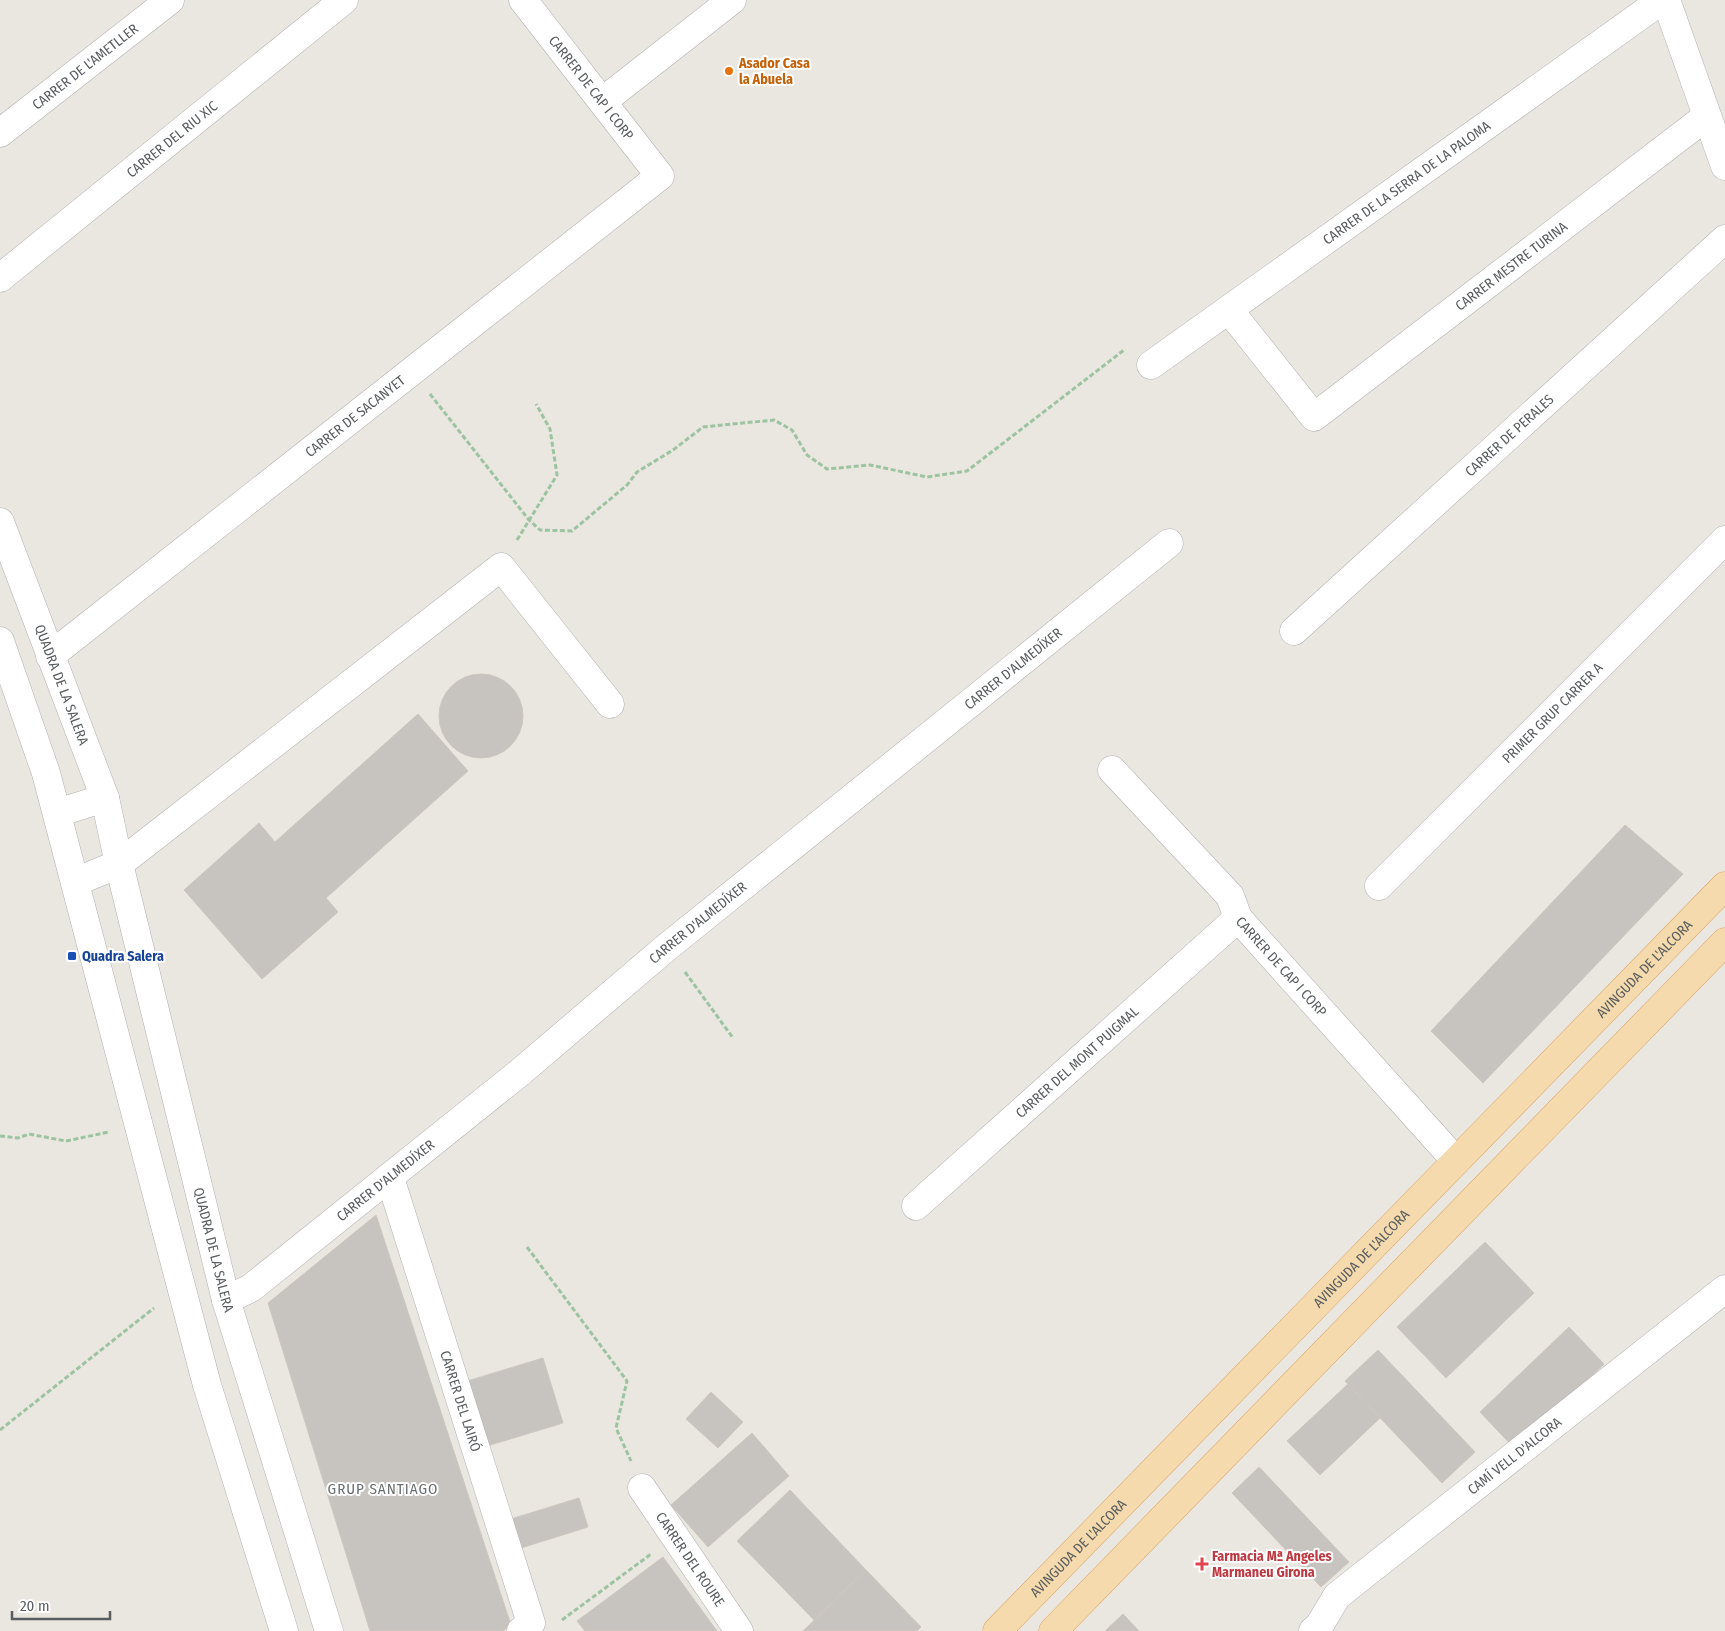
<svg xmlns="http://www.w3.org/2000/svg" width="1725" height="1631" font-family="'Fira Sans Condensed',sans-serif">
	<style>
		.building { fill: #c7c3bf; stroke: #cec7c0 }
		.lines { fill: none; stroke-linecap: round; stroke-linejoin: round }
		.minor-casing { stroke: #aeb2b4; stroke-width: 29 }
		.major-casing { stroke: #dea465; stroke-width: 29 }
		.path { stroke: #9cc4a0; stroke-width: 3; stroke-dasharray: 5 2.5; stroke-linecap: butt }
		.minor { stroke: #fff; stroke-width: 28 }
		.major { stroke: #f4daac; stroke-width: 28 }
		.food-dot { fill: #e8710a; stroke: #fff; stroke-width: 2 }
		.transit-dot { fill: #1a4fb4; stroke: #fff; stroke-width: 2 }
		.health-dot { fill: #e0444e; stroke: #fff; stroke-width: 2 }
		.labels { text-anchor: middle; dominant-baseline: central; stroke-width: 4; stroke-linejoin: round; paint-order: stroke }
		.food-label { font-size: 14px; font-weight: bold; fill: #c56008; stroke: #fff; text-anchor: start }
		.street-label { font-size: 14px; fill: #595d5f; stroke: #fff }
		.transit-label { font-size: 14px; font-weight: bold; fill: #164399; stroke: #fff; text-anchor: start }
		.health-label { font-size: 14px; font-weight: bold; fill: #be3a42; stroke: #fff; text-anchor: start }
		.neighbourhood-label { font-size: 15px; letter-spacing: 1px; fill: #6a6f71; stroke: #fff }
	</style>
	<rect width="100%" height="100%" fill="#eae6e0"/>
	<path class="building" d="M439 716a42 42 0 1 1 84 0a42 42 0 1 1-84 0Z
		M418,714L468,771L326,898L338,912L262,979L184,890L259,823L275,842Z
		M1625,825L1683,874L1483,1083L1431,1031Z
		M376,1215L511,1625L503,1631H370L268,1303Z
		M1485,1242L1534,1293L1446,1378L1397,1327Z
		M1569,1327L1604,1364L1515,1449L1480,1412Z
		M1378,1350L1475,1452L1442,1483L1345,1381Z
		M543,1358L563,1423L484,1447L464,1382Z
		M1348,1384L1380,1418L1320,1475L1287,1441Z
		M711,1392L743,1422L718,1448L686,1419Z
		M752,1433L789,1476L708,1547L671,1505Z
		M1259,1467L1349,1562L1321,1587L1232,1493Z
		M790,1490L866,1570L814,1620L737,1541Z
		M579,1498L588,1527L521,1548L511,1519Z
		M663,1557L717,1631H585L577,1621Z
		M866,1570L921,1627L917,1631H803Z
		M1123,1614L1139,1631H1105Z"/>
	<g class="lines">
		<g class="minor-casing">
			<g id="minor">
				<path d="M1666,0L1725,166"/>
				<path d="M603,101L732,0"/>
				<path id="s1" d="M0,133L170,0"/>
				<path id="s2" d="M0,278L344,0"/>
				<path id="s3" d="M1229,310L1314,417L1707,116"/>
				<path id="s4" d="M1151,365L1662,0"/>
				<path id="s5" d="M0,522L105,798L119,864L226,1300L329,1631"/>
				<path id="s6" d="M1294,631L1725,239"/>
				<path d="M0,641L46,773L207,1385L284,1631"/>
				<path id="s7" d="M50,656L660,176L523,0"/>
				<path id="s8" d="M1112,770L1230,896L1238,918L1456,1161"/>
				<path d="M57,813L105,798"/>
				<path d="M75,882L119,864L501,567L610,704"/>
				<path id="s9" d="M1379,886L1725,540"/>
				<path id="s10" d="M390,1178L531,1623L521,1631"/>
				<path id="s11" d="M916,1206L1238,918"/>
				<path id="s12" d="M226,1300L251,1288L518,1074L667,947L1169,543"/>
				<path id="s13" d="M642,1488L739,1631"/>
				<path id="s14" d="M1313,1631L1319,1626L1337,1596L1725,1289"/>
			</g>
		</g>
		<g class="major-casing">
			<g id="major">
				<path id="s15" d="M997,1631L1725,886"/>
				<path d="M1053,1631L1725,942"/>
			</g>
		</g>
		<path class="path" d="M430,394L529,520L540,530L572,531L627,485L637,472L673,450L703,427L774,420L792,430L807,455L827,469L870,465L927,477L967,471L1124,350
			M517,540L557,475L550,429L536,404
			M685,972L733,1038
			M0,1136L18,1138L29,1134L66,1141L109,1132
			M527,1247L627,1381L616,1428L631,1461
			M0,1430L154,1308
			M562,1620L651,1554"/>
		<use href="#minor" class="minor"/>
		<use href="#major" class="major"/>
	</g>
	<circle class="food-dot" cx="729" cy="71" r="5"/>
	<rect class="transit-dot" x="67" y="951" width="10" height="10" rx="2.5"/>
	<path class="health-dot" d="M1199.5 1556.5h5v5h5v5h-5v5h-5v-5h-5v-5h5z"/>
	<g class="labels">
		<g class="food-label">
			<text x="739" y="63">Asador Casa<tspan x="739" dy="16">la Abuela</tspan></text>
		</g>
		<g class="street-label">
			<text stroke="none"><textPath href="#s1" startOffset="108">CARRER DE L'AMETLLER</textPath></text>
			<text transform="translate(591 88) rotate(52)">CARRER DE CAP I CORP</text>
			<text stroke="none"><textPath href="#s2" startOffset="221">CARRER DEL RIU XIC</textPath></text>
			<text stroke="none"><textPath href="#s4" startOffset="314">CARRER DE LA SERRA DE LA PALOMA</textPath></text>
			<text stroke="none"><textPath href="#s3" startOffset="385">CARRER MESTRE TURINA</textPath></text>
			<text stroke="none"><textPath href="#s7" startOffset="388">CARRER DE SACANYET</textPath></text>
			<text stroke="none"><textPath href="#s6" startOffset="291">CARRER DE PERALES</textPath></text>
			<text stroke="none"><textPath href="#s12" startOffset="1010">CARRER D'ALMEDÍXER</textPath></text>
			<text stroke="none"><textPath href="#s5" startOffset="174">QUADRA DE LA SALERA</textPath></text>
			<text stroke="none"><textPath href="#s9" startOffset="245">PRIMER GRUP CARRER A</textPath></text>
			<text stroke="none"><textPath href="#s12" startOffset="605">CARRER D'ALMEDÍXER</textPath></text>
			<text stroke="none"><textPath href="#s8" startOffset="261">CARRER DE CAP I CORP</textPath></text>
			<text stroke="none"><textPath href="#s15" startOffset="926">AVINGUDA DE L'ALCORA</textPath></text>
			<text stroke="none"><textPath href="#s11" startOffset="216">CARRER DEL MONT PUIGMAL</textPath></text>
			<text stroke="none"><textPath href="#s12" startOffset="200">CARRER D'ALMEDÍXER</textPath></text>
			<text stroke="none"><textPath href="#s5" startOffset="760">QUADRA DE LA SALERA</textPath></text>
			<text stroke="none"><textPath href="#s15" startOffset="521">AVINGUDA DE L'ALCORA</textPath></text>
			<text stroke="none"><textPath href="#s10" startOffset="234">CARRER DEL LAIRÓ</textPath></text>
			<text stroke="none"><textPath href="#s14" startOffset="269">CAMÍ VELL D'ALCORA</textPath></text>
			<text stroke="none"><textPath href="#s15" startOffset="116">AVINGUDA DE L'ALCORA</textPath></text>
			<text stroke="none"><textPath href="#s13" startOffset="86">CARRER DEL ROURE</textPath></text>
		</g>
		<g class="transit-label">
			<text x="82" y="956">Quadra Salera</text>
		</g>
		<g class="health-label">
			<text x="1212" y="1556">Farmacia Mª Angeles<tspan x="1212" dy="16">Marmaneu Girona</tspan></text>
		</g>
		<g class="neighbourhood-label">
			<text x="383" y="1489">GRUP SANTIAGO</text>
		</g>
	</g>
	<path d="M12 1611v8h98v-8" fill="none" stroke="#595d5f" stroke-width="2.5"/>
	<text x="20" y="1611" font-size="15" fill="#595d5f" stroke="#ffffff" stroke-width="4" paint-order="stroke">20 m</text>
</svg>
